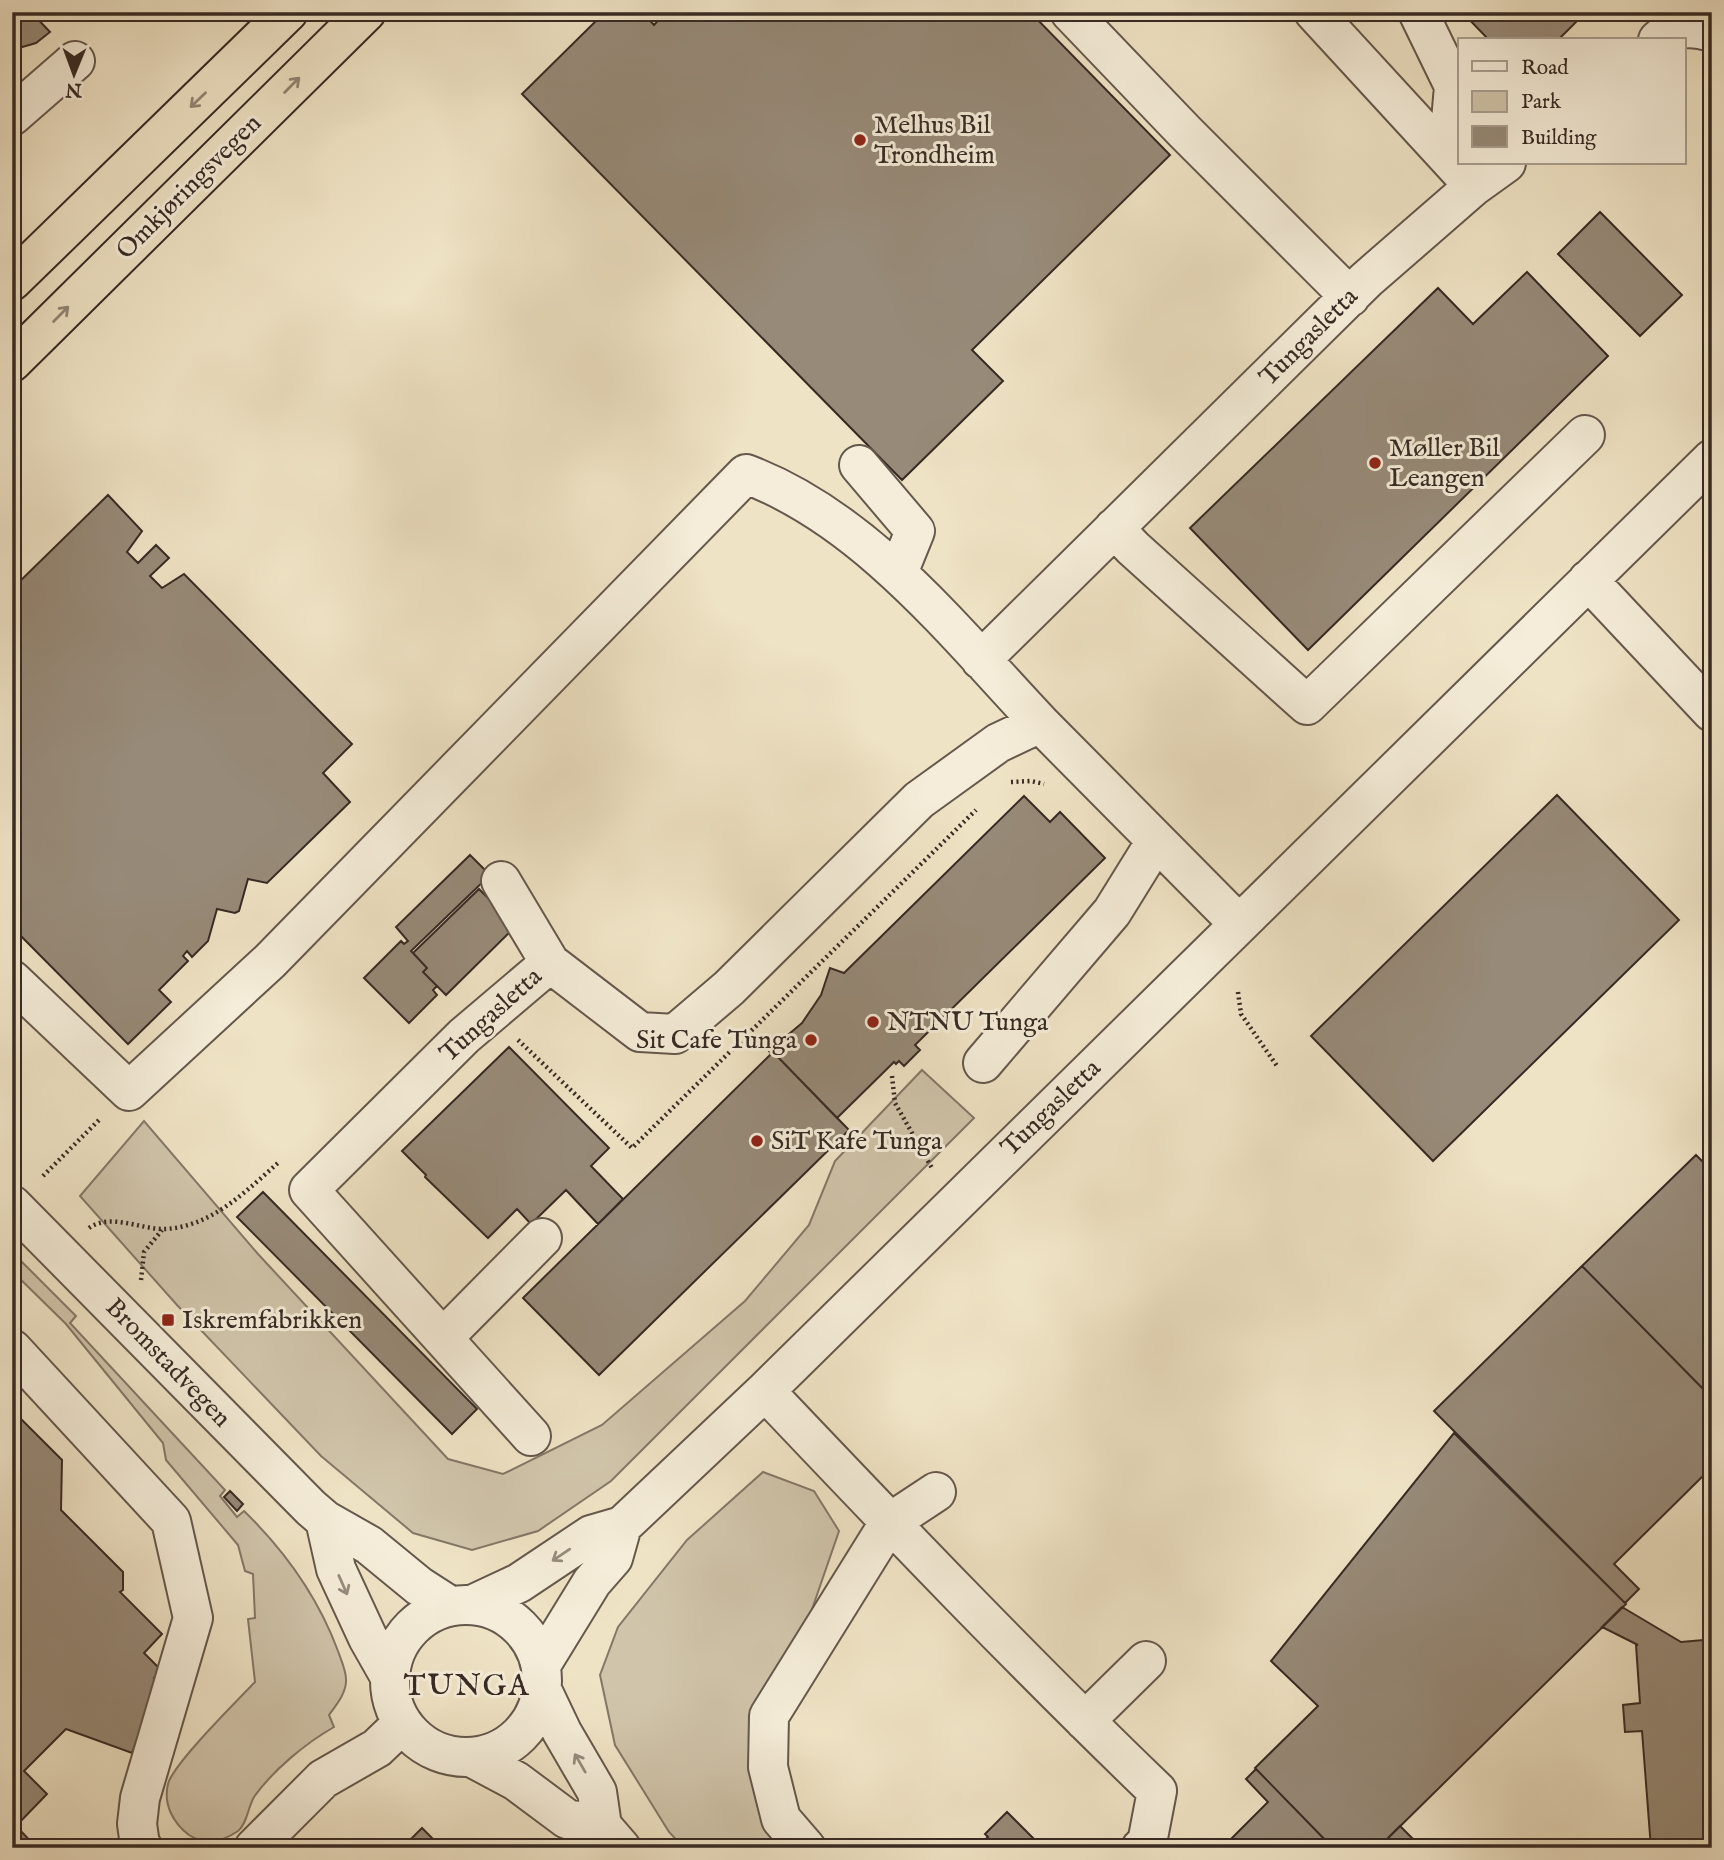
<svg xmlns="http://www.w3.org/2000/svg" width="1724" height="1860" font-family="'IM FELL English',serif">
	<style>
		.green { fill: #d0c4aa; stroke: #847767; stroke-width: 2 }
		.building { fill: #978a78; stroke: #372a24; stroke-width: 2 }
		.lines { fill: none; stroke-linecap: round; stroke-linejoin: round }
		.minor-casing { stroke: #65584c; stroke-width: 42 }
		.highway-casing { stroke: #372a24; stroke-width: 42 }
		.path { stroke: #372a24; stroke-width: 4.5; stroke-dasharray: 2 3.5; stroke-linecap: butt }
		.minor { stroke: #f5edd9; stroke-width: 38 }
		.highway { stroke: #efe3c5; stroke-width: 38 }
		.oneway { stroke: #938674 }
		.oneway2 { stroke: #968c7e }
		.poi-dot { fill: #8f2418; stroke: #f5edd9; stroke-width: 2.5 }
		.labels { text-anchor: middle; dominant-baseline: central; stroke-width: 6; stroke-linejoin: round; paint-order: stroke }
		.poi-label { font-size: 26px; fill: #372a24; stroke: #f5edd9; text-anchor: start }
		.street-label { font-size: 26px; fill: #372a24; stroke: #f5edd9 }
		.quarter-label { font-size: 30px; letter-spacing: 2px; fill: #372a24; stroke: #f5edd9 }
	</style>
	<rect width="100%" height="100%" fill="#efe3c5"/>
	<filter id="stains"><feTurbulence type="fractalNoise" baseFrequency=".00286" numOctaves="4"/><feColorMatrix values="0 0 0 0 .2 0 0 0 0 .09 0 0 0 0 .02 0 0 0 .5 -.17"/></filter>
	<radialGradient id="worn" r=".72"><stop offset=".6" stop-color="#630" stop-opacity="0"/><stop offset="1" stop-color="#630" stop-opacity=".3"/></radialGradient>
	<path class="green" d="M922,1070L974,1118L611,1481L538,1531L472,1550L413,1533L321,1456L177,1305L80,1196L144,1121L258,1254L448,1459L503,1474L602,1425L745,1301L809,1225L835,1161Z
		M12,1252L76,1316L70,1323L225,1490L220,1496L237,1517L244,1511C285,1551 318,1597 338,1651C341,1660 347,1672 346,1682C345,1695 336,1705 329,1715L334,1727C306,1743 273,1770 254,1797C248,1807 247,1824 238,1831C222,1842 206,1846 189,1835C173,1823 163,1804 168,1784C173,1764 237,1701 255,1682L248,1619L255,1618L253,1574L245,1571L238,1545L166,1460L163,1443L66,1324L12,1271Z
		M763,1472L814,1491L839,1531L810,1615L775,1670L753,1731L783,1848H684L669,1832L615,1745L600,1675L618,1627L687,1540Z"/>
	<path class="building" d="M12,12H31L50,32L36,43L12,50Z
		M605,12H642L654,25L666,12H1030L1170,155L972,350L1003,381L902,480L522,94Z
		M1462,12H1586L1558,40H1489Z
		M1600,212L1682,295L1640,336L1558,254Z
		M1527,272L1608,356L1308,650L1190,528L1438,288L1473,324Z
		M108,495L142,531L127,552L138,563L156,545L169,558L150,576L162,588L184,574L352,744L323,773L350,802L267,883L248,879L239,911L235,913L217,909L208,941L192,957L187,951L183,956L188,961L159,990L171,1002L128,1044L12,927V589Z
		M1557,795L1679,920L1433,1161L1311,1036Z
		M1024,796L1050,822L1060,812L1105,858L915,1045L920,1050L904,1066L899,1061L896,1064L894,1062L837,1118L773,1052L771,1054L769,1051L802,1023L821,995L830,968L844,973Z
		M1024,796L1050,822L1060,812L1105,858L915,1045L920,1050L904,1066L899,1061L896,1064L894,1062L837,1118L849,1130L599,1375L523,1298L771,1054L769,1051L802,1023L821,995L830,968L844,973Z
		M470,855L490,875L411,951L427,968L423,972L437,986L433,990L437,995L409,1023L364,978L401,941L404,944L408,941L396,927Z
		M479,889L516,926L446,995L423,972L427,968L413,953Z
		M509,1047L609,1148L591,1166L623,1199L598,1224L566,1190L531,1224L517,1209L488,1238L425,1177L426,1175L402,1151Z
		M773,1052L849,1130L599,1375L523,1298Z
		M1696,1155L1712,1171V1398L1582,1266Z
		M263,1192L477,1409L452,1434L237,1217Z
		M1582,1266L1712,1398V1467L1614,1564L1639,1589L1625,1603L1434,1411Z
		M12,1410L62,1460L61,1510L123,1572V1590L120,1592L162,1634L144,1653L162,1671L154,1678L158,1682L132,1753L66,1729L24,1771L47,1794L16,1826L37,1848H12Z
		M1454,1433L1626,1604L1378,1848H1333L1255,1768L1318,1706L1271,1661Z
		M230,1491L243,1504L237,1511L224,1497Z
		M1622,1607L1681,1642L1703,1640L1712,1748V1848H1651L1642,1731L1625,1732L1623,1705L1640,1703L1636,1645H1638L1602,1627Z
		M1256,1769L1333,1848H1222L1268,1802L1246,1779Z
		M1007,1812L1043,1848H976L988,1837L985,1834Z
		M1400,1826L1422,1848H1378Z
		M422,1828L442,1848H402Z"/>
	<g class="lines">
		<g class="minor-casing">
			<path id="minor" d="M1070,12L1185,132L1350,297
				M1418,12L1454,86L1448,156
				M1658,40C1674,26 1692,26 1712,32
				M12,116L75,61
				M1474,186L1506,163
				M859,465L915,531L898,573
				M1114,528L1133,548L1307,705L1585,435
				M1588,580L1712,712
				M981,660L1366,280L1474,186L1314,12
				M501,881L550,963
				M12,980L129,1091L270,961L746,474C866,519 954,632 1040,723
				M983,1063L1112,912L1156,841
				M12,1205L311,1508L325,1520L369,1545L419,1586L450,1606
				M443,1338L542,1238
				M12,1349L171,1521L193,1618L140,1798L137,1824L140,1845L143,1848
				M765,1391C894,1527 1023,1662 1157,1791L1147,1843L1141,1848
				M531,1436L309,1190L464,1036L550,963L640,1032L675,1034L729,988L919,800L998,743L1040,723L1239,924
				M325,1520L336,1569L368,1638L389,1675
				M474,1604L519,1583L591,1535L622,1526L765,1391L1712,459
				M390 1681a76 76 0 1 1 152 0a76 76 0 1 1-152 0Z
				M541,1665L592,1582L613,1558L622,1526
				M542,1690L562,1732L597,1792L602,1826L621,1848
				M1085,1721L1146,1661
				M471,1757L516,1781L567,1819L602,1826
				M254,1848L323,1779L377,1748L402,1724
				M806,1848L781,1819L768,1767L769,1716L889,1523L936,1492"/>
		</g>
		<g class="highway-casing">
			<path id="highway" d="M12,281L288,12
				M12,362L366,12"/>
		</g>
		<path class="path" d="M1011,782L1031,781L1044,784
			M1238,992L1241,1014L1277,1066
			M518,1040L632,1148L976,810
			M892,1076L895,1103L933,1170
			M43,1176L101,1118
			M89,1228C110,1213 140,1229 163,1229C210,1228 245,1192 278,1163
			M141,1280L144,1252L162,1230"/>
		<use href="#minor" class="minor"/>
		<use href="#highway" class="highway"/>
	</g>
	<defs><path id="oneway-shaft" d="M-6 0H5M1.5-3L5.5 0L1.5 3" fill="none" stroke-width="1.6" stroke-linecap="round" stroke-linejoin="round" transform="scale(1.75)"/></defs>
	<g class="oneway">
		<use href="#oneway-shaft" transform="translate(292 85) rotate(-45)"/>
		<use href="#oneway-shaft" transform="translate(198 100) rotate(136)"/>
		<use href="#oneway-shaft" transform="translate(61 314) rotate(-45)"/>
	</g>
	<g class="oneway2">
		<use href="#oneway-shaft" transform="translate(561 1555) rotate(146)"/>
		<use href="#oneway-shaft" transform="translate(343 1585) rotate(66)"/>
		<use href="#oneway-shaft" transform="translate(580 1763) rotate(-120)"/>
	</g>
	<g class="poi-dot">
		<circle cx="860" cy="140" r="7"/>
		<circle cx="1375" cy="463" r="7"/>
		<circle cx="873" cy="1022" r="7"/>
		<circle cx="811" cy="1040" r="7"/>
		<circle cx="757" cy="1141" r="7"/>
		<rect x="161" y="1313" width="14" height="14" rx="3.5"/>
	</g>
	<g class="labels">
		<g class="poi-label">
			<text x="874" y="125">Melhus Bil<tspan x="874" dy="30">Trondheim</tspan></text>
			<text x="1389" y="448">Møller Bil<tspan x="1389" dy="30">Leangen</tspan></text>
			<text x="887" y="1022">NTNU Tunga</text>
			<text x="797" y="1040" text-anchor="end">Sit Cafe Tunga</text>
			<text x="771" y="1141">SiT Kafe Tunga</text>
			<text x="182" y="1320">Iskremfabrikken</text>
		</g>
		<g class="street-label">
			<text transform="translate(189 187) rotate(-45)">Omkjøringsvegen</text>
			<text transform="translate(1309 337) rotate(-45)">Tungasletta</text>
			<text transform="translate(491 1015) rotate(-42)">Tungasletta</text>
			<text transform="translate(1051 1108) rotate(-44)">Tungasletta</text>
			<text transform="translate(168 1363) rotate(46)">Bromstadvegen</text>
		</g>
		<g class="quarter-label">
			<text x="467" y="1687">TUNGA</text>
		</g>
	</g>
	<rect width="1724" height="1860" fill="none" stroke="#efe3c5" stroke-width="42"/>
	<rect x="14" y="14" width="1696" height="1832" fill="none" stroke="#372a24" stroke-width="3.5"/>
	<rect x="21" y="21" width="1682" height="1818" fill="none" stroke="#372a24" stroke-width="2"/>
	<rect x="1458" y="38" width="228" height="126" fill="#f5edd9" stroke="#a99f91" stroke-width="2"/>
	<rect x="1472" y="61" width="35" height="10" fill="#f5edd9" stroke="#a99f91" stroke-width="2"/>
	<text x="1521" y="74" font-size="21" fill="#372a24">Road</text>
	<rect x="1472" y="91" width="35" height="21" fill="#d0c4aa" stroke="#a99f91" stroke-width="2"/>
	<text x="1521" y="108" font-size="21" fill="#372a24">Park</text>
	<rect x="1472" y="126" width="35" height="21" fill="#978a78" stroke="#a99f91" stroke-width="2"/>
	<text x="1521" y="144" font-size="21" fill="#372a24">Building</text>
	<g transform="translate(74 74) rotate(181)" stroke="#f5edd9" stroke-width="5" paint-order="stroke">
	<path d="M0-5L12 26L0 18L-12 26Z" fill="#372a24"/>
	<text y="-10" font-size="19" font-weight="bold" text-anchor="middle" fill="#372a24">N</text>
	</g>
	<rect width="100%" height="100%" filter="url(#stains)"/>
	<rect width="100%" height="100%" fill="url(#worn)"/>
</svg>
